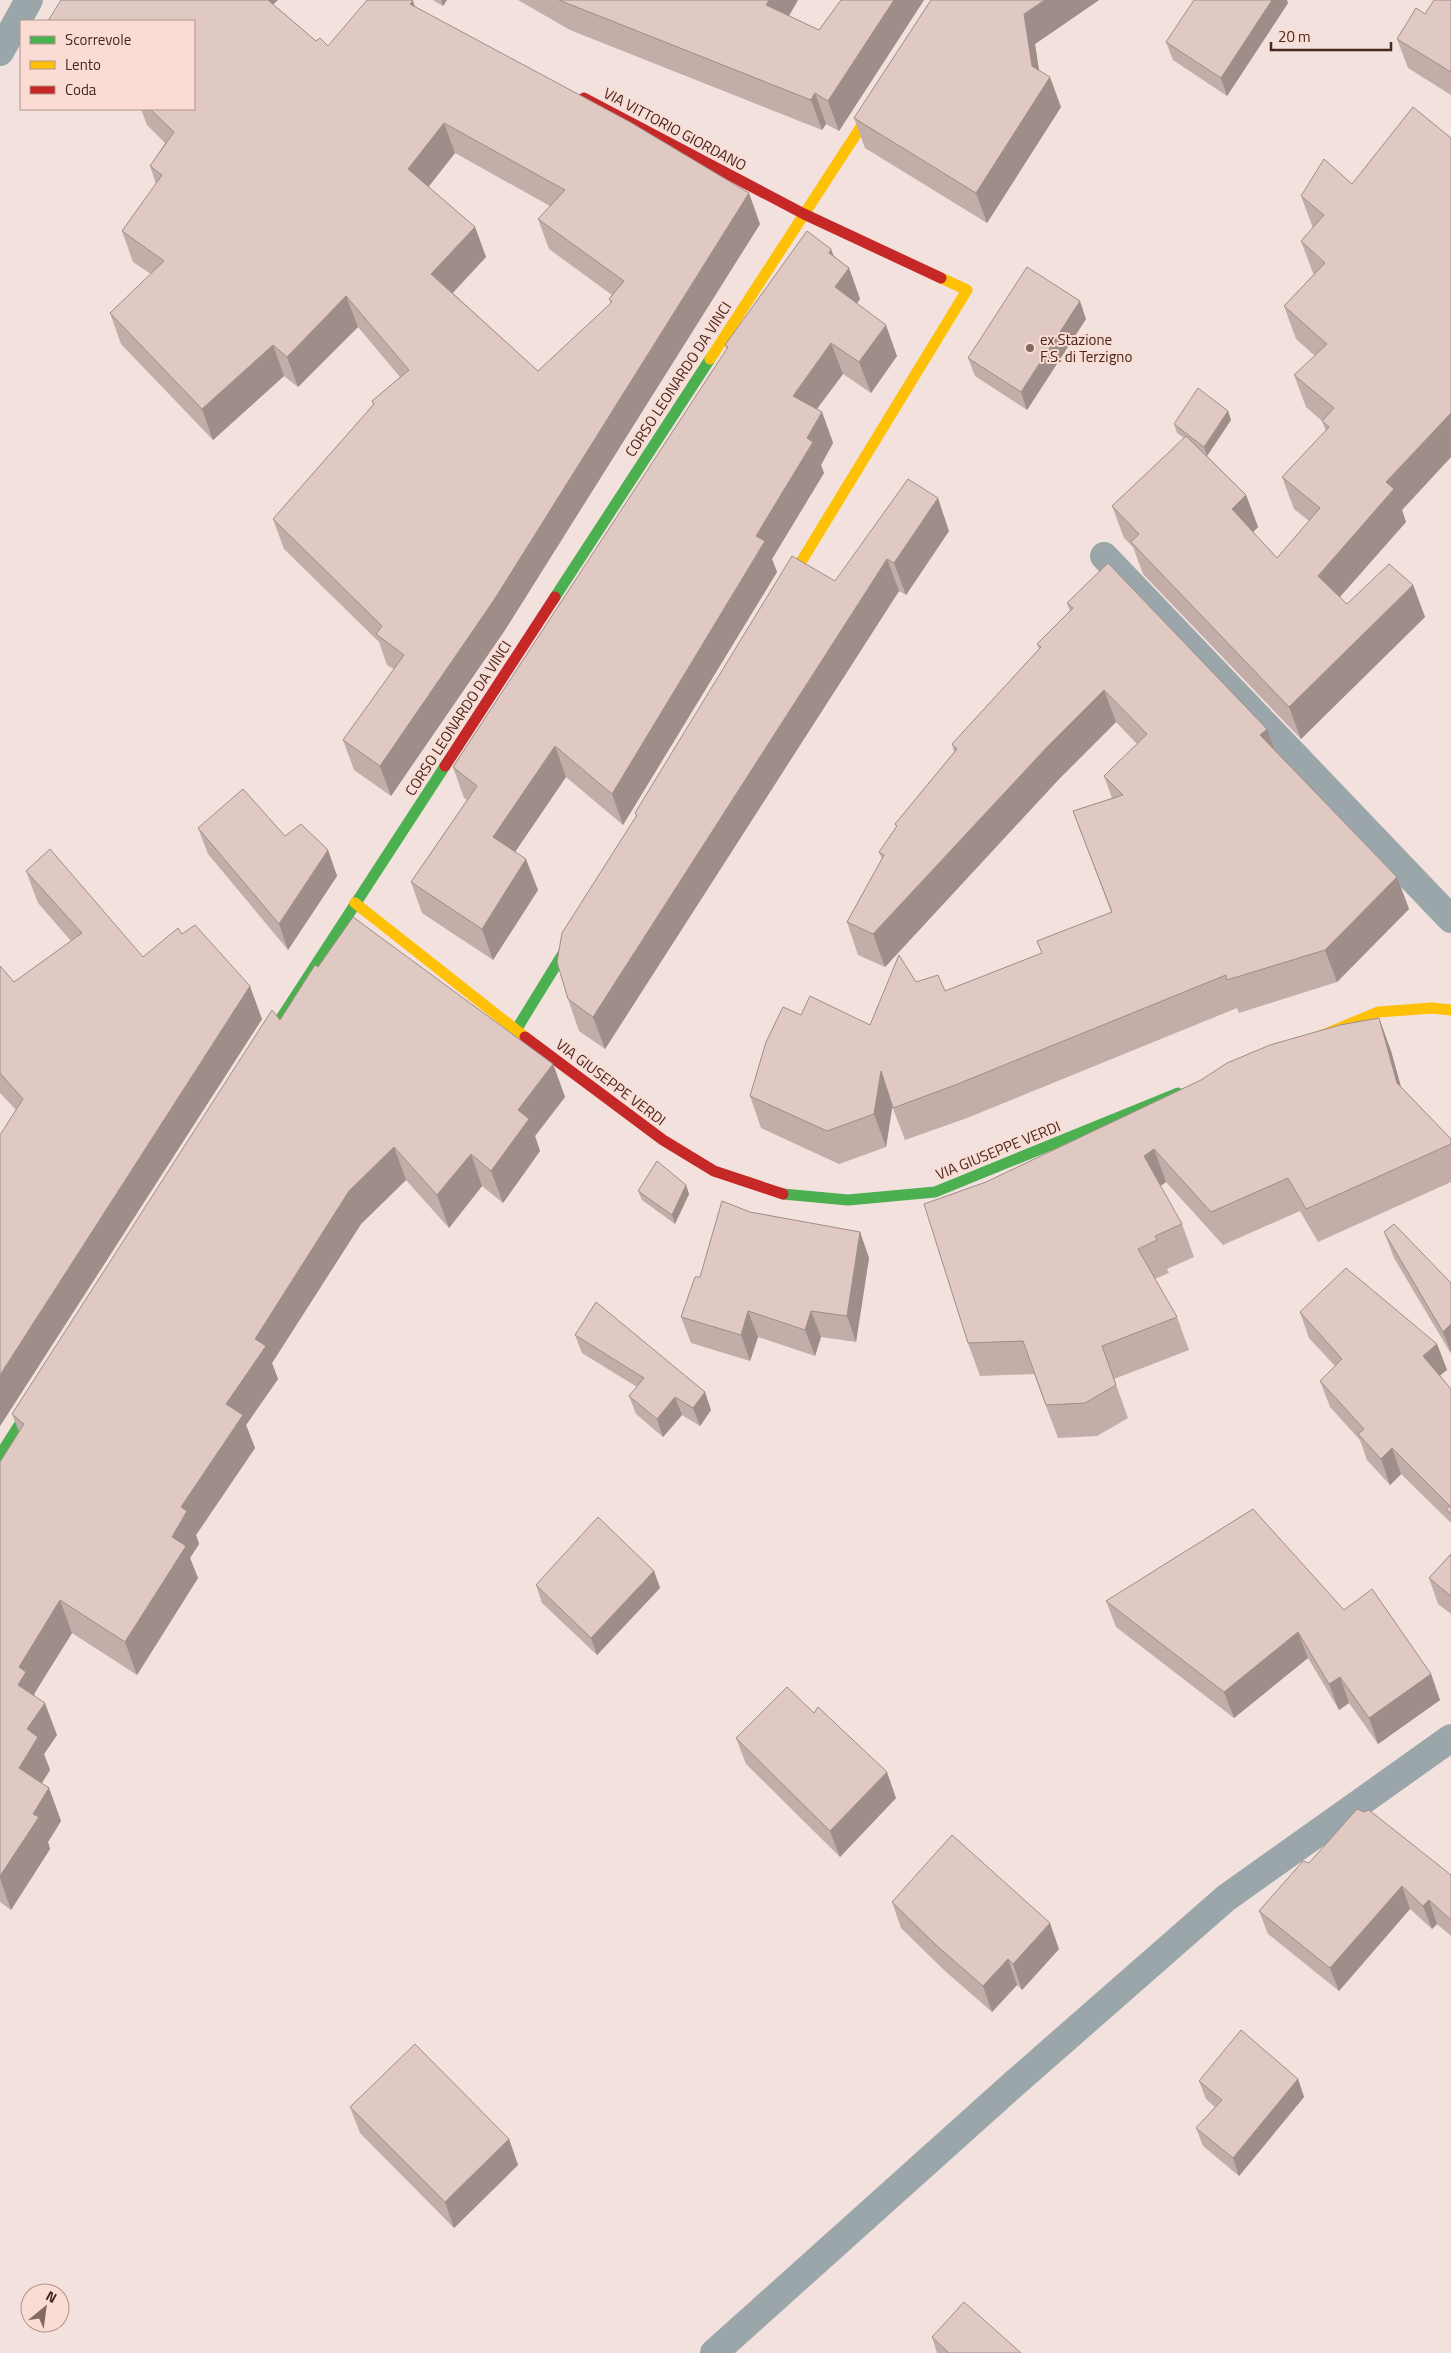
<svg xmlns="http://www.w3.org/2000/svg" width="1451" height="2353" font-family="'Titillium Web',sans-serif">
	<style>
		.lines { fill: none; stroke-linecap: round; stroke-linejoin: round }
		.street { stroke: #9aa6a9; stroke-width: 28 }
		.fast { stroke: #4caf50; stroke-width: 11 }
		.slow { stroke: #ffc107; stroke-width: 11 }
		.jam { stroke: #c62828; stroke-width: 11 }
		.wall { fill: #c2ada8; fill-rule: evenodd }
		.shaded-wall { fill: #9e8d88 }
		.building { fill: #e1c9c3; stroke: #9e8d88; fill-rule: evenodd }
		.poi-dot { fill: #826962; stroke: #fbdcd4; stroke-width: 2 }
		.labels { text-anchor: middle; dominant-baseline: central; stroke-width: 4; stroke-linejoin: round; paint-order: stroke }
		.street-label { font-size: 15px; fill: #452820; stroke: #fbdcd4 }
		.poi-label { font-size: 15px; fill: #452820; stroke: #fbdcd4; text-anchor: start }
	</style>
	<rect width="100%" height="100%" fill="#f2e1dd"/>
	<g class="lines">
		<path class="street" d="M0,52L29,0
			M1104,556L1451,919
			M714,2353L1016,2082L1226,1898L1451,1738"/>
		<path class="fast" d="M555,597L710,359
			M516,1030L577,931
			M259,1052L445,766
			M783,1194L848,1200L935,1192L1178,1093
			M0,1455L37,1397"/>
		<path class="slow" d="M710,359L879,99
			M782,593L967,290L941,278
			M355,903L525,1037
			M1318,1037L1378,1012L1432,1008L1451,1010"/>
		<path class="jam" d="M584,98L804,214L941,278
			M445,766L555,597
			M525,1037L663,1140L714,1171L783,1194"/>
	</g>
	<path class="wall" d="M61,0H278L273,4L316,41L328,46L415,7L760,224L505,630L391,796L354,770L343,740L394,669L387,665L379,642L284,549L273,519L373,405L372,401L400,377L358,327L298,387L284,376L213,440L121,344L110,313L151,274L133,262L122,231L156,184L150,166L165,143L147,125L141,109H194V21ZM455,153L550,206L538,219L549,249L612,295L609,299L611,304L538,371L453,293L486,257L475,227L428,187Z
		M433,0H447L443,6Z
		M518,0H798L789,16L819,30L841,0H924L839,131L826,124L822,130L570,30Z
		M931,0H1099L1035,44L1039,70L1061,107L987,223L865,148L854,118Z
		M1451,0V95L1408,68L1397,39L1425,14Z
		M1288,3L1227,96L1173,60L1166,42Z
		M1451,138V457L1402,510L1406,522L1340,597L1347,604L1413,585L1425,617L1301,739L1143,574L1133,547L1124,538L1112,506L1184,438L1177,433L1174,424L1228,411L1231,420L1207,456L1246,495L1258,527L1253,532L1277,558L1309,521L1294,509L1282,477L1326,431L1322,421L1306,407L1294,375L1315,356L1296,339L1284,306L1314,274L1313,273L1301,241L1313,228L1301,196L1352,184Z
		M834,256L849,268L860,299L857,304L897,356L871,393L843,374L817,409L822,412L833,443L821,465L824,473L772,559L777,572L623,825L566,777L515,852L538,890L493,960L422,913L411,882L467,800L464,798L453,767L727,350L725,345Z
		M1086,319L1027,410L975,376L968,358Z
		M949,531L906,595L899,591L605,1049L579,1031L568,999L636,816L635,813L835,581Z
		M1067,603L1267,729L1275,750L1397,877L1409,909L1337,982L1239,1013L1237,1008L967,1118L905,1140L892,1106L886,1147L839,1164L761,1128L750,1096L801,1015L870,1025L916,982L945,991L1042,953L1111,912L1073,811L1112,798L1104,776L1137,744L1116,722L1060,778L885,967L858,955L847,922L882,859L879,852L896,827L895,824L954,752L952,744L1039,649L1037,644L1070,611Z
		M198,828L285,836L328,850L337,876L288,950L208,854Z
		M26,871L143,957L182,934L262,1019L0,1426L16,1110L0,1093V966L14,982L71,941L38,903Z
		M318,967L553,1064L565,1097L535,1136L540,1151L503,1203L482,1186L449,1228L406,1180L361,1224L272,1363L278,1379L246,1425L255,1448L196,1535L199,1544L190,1558L198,1578L137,1675L72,1633L34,1694L57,1735L44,1754L50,1770L42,1783L49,1788L61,1821L48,1842L50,1849L11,1910L0,1902V1462L19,1432L12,1414L280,1020Z
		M1379,1018L1391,1051L1401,1087L1451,1139V1182L1318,1242L1300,1211L1223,1245L1166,1182L1160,1186L1182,1224L1194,1257L1167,1269L1169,1273L1155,1279L1177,1317L1189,1350L1114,1379L1128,1418L1097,1436L1058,1438L1034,1374L980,1376L968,1343L986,1182Z
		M686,1185L689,1194L675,1224L642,1200L638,1191Z
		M750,1212L860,1232L869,1258L856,1342L821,1337L815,1356L758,1337L750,1361L691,1343L681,1317L700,1277Z
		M1384,1232L1451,1283V1354L1394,1258Z
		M1300,1312L1437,1344L1447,1370L1440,1375L1451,1389V1523L1401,1474L1390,1485L1367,1460L1360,1440L1330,1407L1320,1381L1335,1366L1309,1338Z
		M575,1335L711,1410L700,1426L682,1415L663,1437L636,1414L629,1396L637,1387L582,1353Z
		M1451,1554V1614L1438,1604L1429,1578Z
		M654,1571L660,1588L597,1655L542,1603L536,1585Z
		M1106,1601L1344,1610L1431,1674L1440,1700L1378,1744L1349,1703L1339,1710L1308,1658L1234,1718L1116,1627Z
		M814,1713L896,1798L840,1857L746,1764L736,1738Z
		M1309,1863L1451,1875V1936L1437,1924L1432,1929L1410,1909L1339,1991L1268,1934L1259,1911Z
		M892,1902L1059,1949L1022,1990L1017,1985L992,2012L945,1971L901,1928Z
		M1298,2079L1304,2097L1239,2176L1203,2146L1196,2128L1215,2107L1206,2099L1199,2081Z
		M350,2107L509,2139L518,2165L454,2228L360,2133Z
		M932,2337L1021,2353H937Z"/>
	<path class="shaded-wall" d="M256,0H278L262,15Z
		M441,0H447L443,6Z
		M769,0H798L777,36L766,5Z
		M894,0H924L839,131L828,101Z
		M1045,0H1099L1035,44L1042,90L1050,77L1061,107L987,223L976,193L1032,66L1024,14Z
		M1272,0H1287L1288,3L1227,96L1221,78Z
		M413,1L424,31L410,4Z
		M815,93L826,124L822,130L811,100Z
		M444,123L455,153L419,199L408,169Z
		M749,193L760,224L505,630L391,796L380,766Z
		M475,227L486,257L442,304L431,274Z
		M831,249L842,278L849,268L860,299L846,318L835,287L829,253Z
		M346,296L358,327L298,387L287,357Z
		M1080,301L1086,319L1027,410L1021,392Z
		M886,325L897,356L871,393L859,362Z
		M831,343L843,374L804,426L793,396Z
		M273,345L284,376L213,440L202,409Z
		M1228,411L1231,420L1207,456L1204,447Z
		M822,412L833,443L821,465L824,473L772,559L777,572L623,825L612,794L756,536L807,438Z
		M1451,413V457L1402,510L1406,522L1330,608L1318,576L1386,482Z
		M1246,495L1258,527L1244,541L1232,509Z
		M938,498L949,531L906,595L894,563Z
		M887,559L899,591L605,1049L593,1017Z
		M1413,585L1425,617L1301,739L1289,707Z
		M1104,690L1116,722L1060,778L885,967L873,934L1048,746Z
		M1267,729L1279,761L1260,735Z
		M555,746L566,777L504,868L493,837Z
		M328,850L337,876L288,950L279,924Z
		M526,859L538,890L493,960L482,929Z
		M1397,877L1409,909L1337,982L1325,950Z
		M250,986L262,1019L0,1426V1375Z
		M1379,1018L1391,1051L1409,1116L1397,1083Z
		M553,1064L565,1097L535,1136L540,1151L503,1203L491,1171L518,1110Z
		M881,1071L893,1103L886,1147L874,1114Z
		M394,1147L406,1180L361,1224L272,1363L278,1379L246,1425L255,1448L196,1535L199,1544L190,1558L198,1578L137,1675L125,1642L181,1507L226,1404L255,1339L349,1191Z
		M1154,1149L1166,1182L1156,1189L1144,1156Z
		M471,1154L482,1186L449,1228L437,1195Z
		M686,1185L689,1194L675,1224L672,1215Z
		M860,1232L869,1258L856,1342L847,1316Z
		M748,1311L758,1337L750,1361L741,1335Z
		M811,1311L821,1337L815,1356L805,1330Z
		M1451,1324V1352L1443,1332Z
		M1437,1344L1447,1370L1433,1381L1423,1356Z
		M705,1392L711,1410L700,1426L693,1408Z
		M675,1397L682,1415L663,1437L657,1419Z
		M1392,1448L1401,1474L1390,1485L1381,1459Z
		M654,1571L660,1588L597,1655L591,1638Z
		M60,1600L72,1633L34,1694L38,1705L18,1685L19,1667Z
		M1298,1632L1308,1658L1234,1718L1224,1692Z
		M1431,1674L1440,1700L1378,1744L1369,1718Z
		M1340,1677L1349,1703L1339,1710L1329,1684Z
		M45,1703L57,1735L44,1754L50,1770L31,1800L19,1768L27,1729Z
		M887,1772L896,1798L840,1857L830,1831Z
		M49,1788L61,1821L48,1842L50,1849L11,1910L0,1878V1876L33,1814Z
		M1402,1886L1410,1909L1339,1991L1330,1968Z
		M1429,1900L1437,1924L1432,1929L1423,1906Z
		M1050,1923L1059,1949L1022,1990L1013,1964Z
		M1008,1959L1017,1985L992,2012L983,1986Z
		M1298,2079L1304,2097L1239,2176L1233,2158Z
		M509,2139L518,2165L454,2228L445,2202Z"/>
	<path class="building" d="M61,0H268L316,41L320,38L328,46L367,0H412L413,1L410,4L630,122L749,193L494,600L380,766L343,740L404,655L376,634L382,626L273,519L374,404L372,401L409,370L346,296L287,357L273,345L202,409L110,313L164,261L122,231L162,175L150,166L174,132L150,109H194V21H48ZM444,123L565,190L538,219L624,281L609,299L612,302L538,371L431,274L475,227L408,169Z
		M559,0H769L766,5L819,30L841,0H894L828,101L815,93L811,100Z
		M931,0H1045L1024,14L1032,66L1050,77L976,193L854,118Z
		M1194,0H1272L1221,78L1166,42Z
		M1434,0H1451V72L1397,39L1416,8L1425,14Z
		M1413,107L1451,138V413L1386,482L1394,489L1318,576L1347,604L1389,564L1413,585L1289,707L1131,542L1139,534L1112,506L1186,436L1246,495L1232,509L1277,558L1320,508L1282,477L1329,427L1322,421L1334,408L1294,375L1327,344L1284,306L1325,263L1301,241L1324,215L1301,196L1324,159L1352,184Z
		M807,231L831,249L829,253L849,268L835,287L886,325L859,362L831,343L793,396L822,412L807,438L813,442L756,536L765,541L612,794L555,746L493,837L526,859L482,929L411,882L477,786L453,767L728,347L725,345Z
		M1027,267L1080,301L1021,392L968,358Z
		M1198,388L1228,411L1204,447L1174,424Z
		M908,479L938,498L894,563L887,559L593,1017L568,999L557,962L562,933L637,815L635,813L792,556L835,581Z
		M1108,563L1267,729L1260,735L1397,877L1325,950L1227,980L1226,975L955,1085L893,1108L881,1071L874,1114L827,1131L750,1096L766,1042L783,1007L801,1015L810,996L870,1025L899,955L916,982L938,975L945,991L1042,953L1037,941L1112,912L1073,811L1123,795L1104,776L1147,734L1104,690L1048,746L873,934L847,922L884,855L879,852L897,826L895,824L957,749L952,744L1041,647L1037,644L1073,608L1067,603Z
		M243,789L285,836L301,824L328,850L279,924L198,828Z
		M50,849L143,957L178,928L182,934L195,925L250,986L0,1375V1135L23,1099L0,1073V966L14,982L82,933L26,871Z
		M353,917L553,1064L518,1110L529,1119L491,1171L471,1154L437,1195L394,1147L349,1191L255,1339L266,1346L226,1404L243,1415L181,1507L187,1511L172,1537L186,1546L125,1642L60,1600L19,1667L26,1672L18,1685L45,1703L27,1729L38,1737L19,1768L49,1788L33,1814L39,1817L0,1876V1462L24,1424L12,1414L272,1010L280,1020L315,965L318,967Z
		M1379,1018L1397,1083L1451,1139V1144L1306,1209L1288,1178L1211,1212L1154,1149L1144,1156L1182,1224L1155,1236L1157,1240L1138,1249L1177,1317L1102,1346L1116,1385L1085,1403L1046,1405L1023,1341L968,1343L924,1204L986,1182L1201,1080L1227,1063L1270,1045L1340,1025Z
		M657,1161L686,1185L672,1215L638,1191Z
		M722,1201L750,1212L860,1232L847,1316L811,1311L805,1330L748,1311L741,1335L681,1317L695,1277H700Z
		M1394,1224L1451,1283V1324L1443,1332L1384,1232Z
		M1346,1268L1437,1344L1423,1356L1451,1389V1514L1446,1509L1450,1506L1392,1448L1381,1459L1358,1434L1364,1429L1320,1381L1342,1359L1300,1312Z
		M596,1302L705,1392L693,1408L675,1397L657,1419L629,1396L644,1378L575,1335Z
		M1253,1509L1344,1610L1372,1589L1431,1674L1369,1718L1340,1677L1329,1684L1298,1632L1224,1692L1106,1601Z
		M598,1517L654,1571L591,1638L536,1585Z
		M1451,1554V1596L1429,1578Z
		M787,1687L814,1713L818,1707L887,1772L830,1831L736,1738Z
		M1357,1809L1364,1812L1369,1810L1451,1875V1920L1429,1900L1423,1906L1402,1886L1330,1968L1259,1911L1303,1861L1309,1863Z
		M952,1835L1050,1923L1013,1964L1008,1959L983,1986L936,1945L892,1902Z
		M1241,2030L1298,2079L1233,2158L1196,2128L1222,2100L1199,2081Z
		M415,2044L509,2139L445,2202L350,2107Z
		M964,2302L1021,2353H949L932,2337Z"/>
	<circle class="poi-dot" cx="1030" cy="348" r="5"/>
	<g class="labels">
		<g class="street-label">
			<text transform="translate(675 129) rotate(28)">VIA VITTORIO GIORDANO</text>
			<text transform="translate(678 379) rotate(-57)">CORSO LEONARDO DA VINCI</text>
			<text transform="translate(458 718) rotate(-57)">CORSO LEONARDO DA VINCI</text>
			<text transform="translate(611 1082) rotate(37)">VIA GIUSEPPE VERDI</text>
			<text transform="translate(998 1150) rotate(-22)">VIA GIUSEPPE VERDI</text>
		</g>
		<g class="poi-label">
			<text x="1040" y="339">ex Stazione<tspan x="1040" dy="17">F.S. di Terzigno</tspan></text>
		</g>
	</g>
	<rect x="20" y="20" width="175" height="90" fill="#fbdcd4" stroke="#b2948c"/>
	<rect x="30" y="36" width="25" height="8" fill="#4caf50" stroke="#b2948c"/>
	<text x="65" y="45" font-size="15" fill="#452820">Scorrevole</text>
	<rect x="30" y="61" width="25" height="8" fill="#ffc107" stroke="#b2948c"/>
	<text x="65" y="70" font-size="15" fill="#452820">Lento</text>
	<rect x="30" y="86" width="25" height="8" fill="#c62828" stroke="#b2948c"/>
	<text x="65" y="95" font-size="15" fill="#452820">Coda</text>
	<g transform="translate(45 2308) rotate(29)"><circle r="24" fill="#fbdcd4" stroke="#b2948c"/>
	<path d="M0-4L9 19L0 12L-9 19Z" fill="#826962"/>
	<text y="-8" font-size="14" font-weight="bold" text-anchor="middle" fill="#452820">N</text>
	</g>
	<path d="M1271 42v8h120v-8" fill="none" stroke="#452820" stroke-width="2.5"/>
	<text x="1278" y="42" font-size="15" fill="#452820" stroke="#fbdcd4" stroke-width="4" paint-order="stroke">20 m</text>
</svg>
